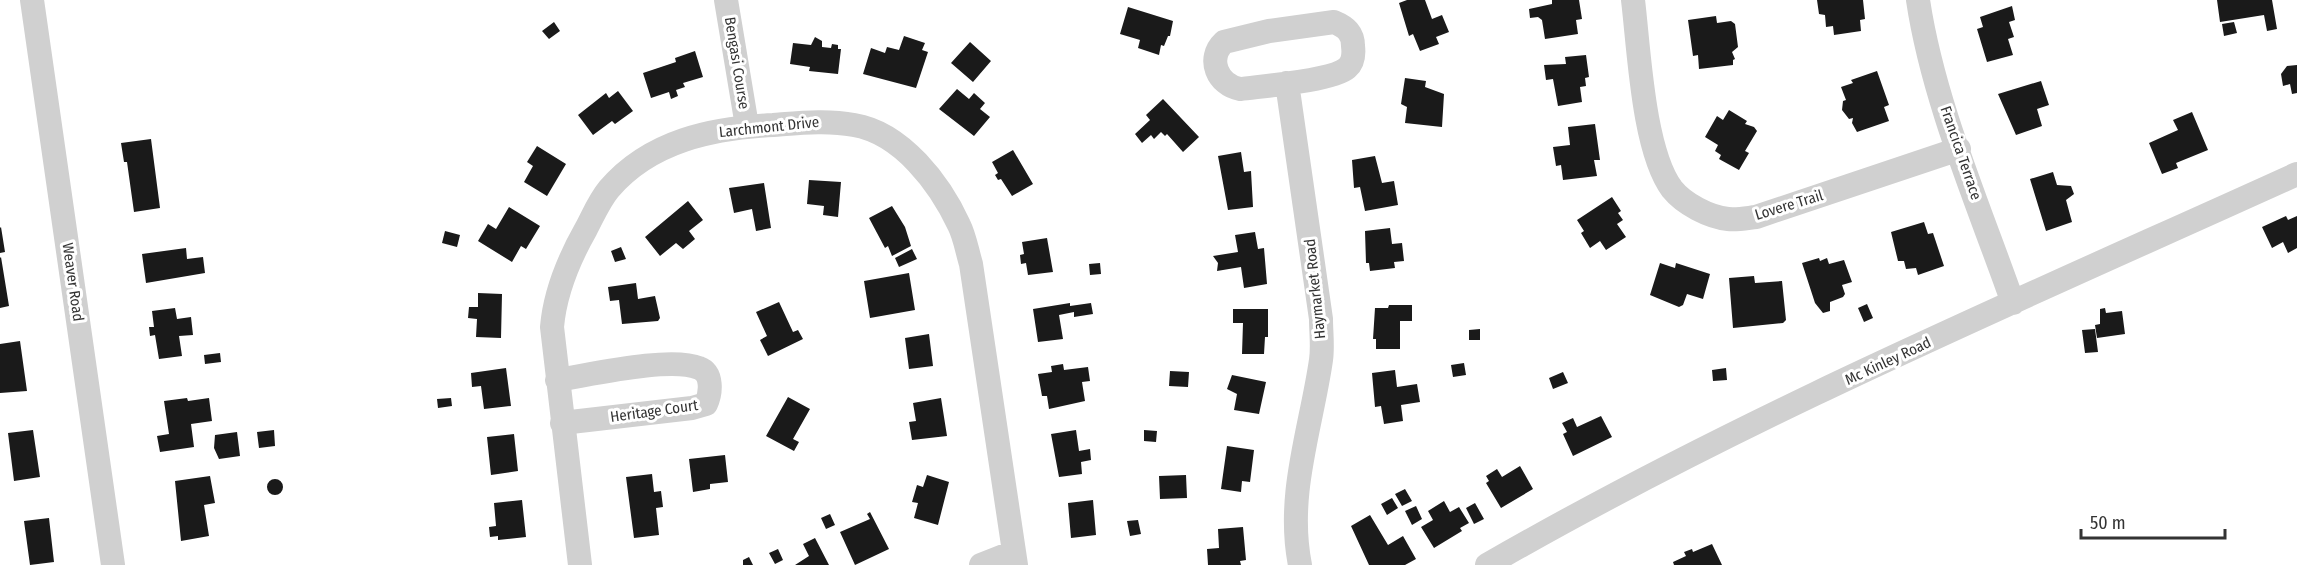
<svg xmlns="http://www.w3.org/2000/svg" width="2297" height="565" font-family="'Fira Sans Condensed',sans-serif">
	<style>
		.building { fill: #1a1a1a }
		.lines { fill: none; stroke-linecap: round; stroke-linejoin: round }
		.minor { stroke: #d0d0d0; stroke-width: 24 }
		.labels { text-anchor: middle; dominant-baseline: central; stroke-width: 6; stroke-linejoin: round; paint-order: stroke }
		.street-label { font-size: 15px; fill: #333; stroke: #fff }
	</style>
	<rect width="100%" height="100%" fill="#fff"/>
	<path class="building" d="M1407,0H1425L1432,19L1442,15L1449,32L1436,37L1439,44L1420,51L1413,34L1409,36L1399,3Z
		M1552,0H1579L1582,19L1576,20L1578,34L1545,39L1542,20L1538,17L1530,18L1529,9L1552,4Z
		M1817,0H1863L1865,19L1860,20L1861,31L1834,35L1833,26L1826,27L1825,15L1819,14Z
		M2217,0H2272L2277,29L2267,31L2264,15L2220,22Z
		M2012,6L2015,20L2009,22L2014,37L2008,39L2013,55L1987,62L1977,29L1983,27L1980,17Z
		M1128,7L1173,21L1170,36H1168L1164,46L1161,45L1159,55L1138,48L1140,40L1120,34Z
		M1716,16L1717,23L1731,21L1735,24L1738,47L1732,52L1735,59L1733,60V65L1699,69L1698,55L1693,56L1688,20Z
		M554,22L560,31L549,39L542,31Z
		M2234,22L2237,33L2224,36L2222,24Z
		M904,36L925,43L922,50L928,52L916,88L863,74L871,48L885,53L887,47L899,50Z
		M815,37L822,41V47L831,48L832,44L838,45V49H841L838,74L809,71L810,67L790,64L793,43L811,45Z
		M970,42L991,61L973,82L951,63Z
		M695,51L703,77L683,83L685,87L676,90L678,96L671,99L669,92L651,98L643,73L676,62L675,58Z
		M1586,55L1589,77L1585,78L1586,86L1580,87L1582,102L1558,106L1553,79L1546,80L1544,65L1566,64L1565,57Z
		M2297,65V93L2292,94L2290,84L2283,86L2281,74L2287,66Z
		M1877,71L1889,105L1884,107L1889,121L1857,132L1852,123L1853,118L1849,119L1842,110L1843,101L1846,100L1841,87L1853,83L1851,80Z
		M1405,78L1426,81L1425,87L1444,94L1442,127L1405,123L1407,107L1401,104Z
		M2041,81L2049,105L2037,109L2042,126L2016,135L1998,94Z
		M957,89L969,99L974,93L985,103L980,109L990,117L974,136L939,109Z
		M618,91L633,111L615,124L612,121L593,135L578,115L606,93L609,98Z
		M1163,99L1199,137L1183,152L1167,134L1165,136L1161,132L1154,139L1151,135L1142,143L1135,134L1150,120L1146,115Z
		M1729,110L1747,121L1745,124L1754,127L1757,131L1745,151L1749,153L1739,170L1719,159L1721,155L1715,151L1718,145L1705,137L1717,116L1723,120Z
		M2192,112L2208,150L2176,163L2178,168L2162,174L2149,143L2178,130L2173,120Z
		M1595,124L1600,160H1594L1597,176L1563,180L1561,165L1556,166L1553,147L1570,145L1568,127Z
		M151,139L160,208L134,212L127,162H124L121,143Z
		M537,146L566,164L547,196L524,182L533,166L527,162Z
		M1013,150L1033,184L1012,196L1001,179L998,180L995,175L998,173L992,162Z
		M1241,152L1244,172L1251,171L1253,207L1228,210L1218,156Z
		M1375,156L1382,183L1394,181L1398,205L1365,211L1360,187L1354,188L1352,160Z
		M2053,172L2057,185L2071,186L2074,194L2066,200L2072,222L2046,231L2030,179Z
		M809,180L841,182L838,217L823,215L824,206L807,204Z
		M764,183L771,228L756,231L752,209L734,213L729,188Z
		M1612,197L1621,211L1618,213L1623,220L1617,224L1626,237L1606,250L1600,241L1590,248L1581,233L1584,231L1577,220Z
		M688,201L703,220L689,231L695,239L683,249L676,243L660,256L645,237Z
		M892,206L905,227L911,246L892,256L888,246L885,248L869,218Z
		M509,207L540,226L526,249L521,246L512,262L478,241L488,224L496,229Z
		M2286,216L2288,220L2297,216V248L2288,253L2283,242L2272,248L2262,227Z
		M1924,222L1928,234L1933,233L1944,266L1918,275L1916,268L1906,269L1904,261H1898L1891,232Z
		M1,227L5,252L0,253V228Z
		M1390,228L1392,244L1402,243L1404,261L1394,262L1395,268L1370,271L1369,263H1366L1365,231Z
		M445,231L460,235L457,247L442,243Z
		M1255,232L1258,249L1264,248L1267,284L1244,288L1241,267L1217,271L1218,263L1213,256L1238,252L1235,235Z
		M1047,238L1053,272L1028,275L1026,263L1021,264L1020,255L1024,254L1022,242Z
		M621,247L626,259L615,262L611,251Z
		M186,248L187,259L203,257L205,273L146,283L142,254Z
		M912,249L917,259L899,267L895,258Z
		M1,257L9,306L0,308V258Z
		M1819,258L1820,261L1827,258L1829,264L1844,260L1852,282L1842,285L1845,294L1843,297L1830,302V311L1823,313L1815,303L1802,263Z
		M1100,263L1101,274L1090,275L1089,264Z
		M1660,263L1675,268L1676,263L1710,274L1703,299L1687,294L1683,305L1679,307L1650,295Z
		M909,273L915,310L870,318L864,281Z
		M1754,276L1755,283L1782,281L1786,320L1783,323L1733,328L1729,278Z
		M636,283L638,299L655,296L660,318L658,321L622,324L619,300L610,301L608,287Z
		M478,293L502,294L501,338L476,337L477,319L468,318L469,307H478Z
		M779,302L793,332L798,330L803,339L768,356L760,340L767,336L756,312Z
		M1070,303V306L1091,303L1093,314L1074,317V312L1059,315L1063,339L1038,342L1033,309Z
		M1867,304L1873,318L1864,322L1858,308Z
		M1389,305H1412V321H1400V349H1376V339H1373L1375,308H1388Z
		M175,308L177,319L191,317L193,335L179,336L182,356L159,359L155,335L150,336L149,327H154L152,311Z
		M2105,308L2106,313L2122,311L2125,334L2097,338L2095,325L2100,324V309Z
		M1233,309H1268V337H1265L1264,354H1242L1243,323H1233Z
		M1480,329V340H1469V330Z
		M2095,329L2098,352L2085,353L2082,330Z
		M929,334L933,366L909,369L905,338Z
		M20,341L27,391L0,393V344Z
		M220,353L221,362L205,364L204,355Z
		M1464,363L1466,375L1453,377L1451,365Z
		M1063,364L1064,370L1088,367L1090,381L1082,382L1085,401L1049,409L1047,396H1042L1038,374L1052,372L1051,366Z
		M506,368L511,406L484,409L481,386L472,387L471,373Z
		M1726,368L1727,380L1713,381L1712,370Z
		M1395,370L1397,387L1417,384L1420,402L1401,405L1403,421L1384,424L1381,406L1375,407L1372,373Z
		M1170,371L1189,372L1188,387L1169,386Z
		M1563,372L1568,383L1553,389L1549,378Z
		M1232,375L1266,382L1259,414L1234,410L1237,394L1227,389Z
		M788,397L810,409L793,439L799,442L794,451L766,436Z
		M187,398L188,401L209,398L212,421L191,424L194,447L160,452L157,436L169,434L164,401Z
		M451,398L452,406L438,408L437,399Z
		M941,398L947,436L912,440L909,422L916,421L913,403Z
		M1601,416L1612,437L1573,456L1563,434L1567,432L1562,423L1573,418L1577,427Z
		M33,430L40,477L14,481L8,433Z
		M274,430L275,446L259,448L257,432Z
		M1076,430L1079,451L1090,449L1091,460L1081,462L1082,474L1059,477L1051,434Z
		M1144,430L1157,431L1156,442L1144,441Z
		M237,432L240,456L219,459L214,448L215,435Z
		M514,434L518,471L491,475L487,437Z
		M1227,446L1254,450L1250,482L1242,481L1241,492L1221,489Z
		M725,455L728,482L710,484V489L693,492L689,459Z
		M1520,466L1533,489L1501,508L1486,483L1489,481L1486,476L1497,469L1502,477Z
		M652,474L654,492L661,491L663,507L656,508L659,535L634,538L626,477Z
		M927,475L949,482L938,525L914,518L918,503L912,502L917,485L923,487Z
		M1186,475L1187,498L1160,499L1159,476Z
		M210,476L215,503L204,505L209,536L181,541L175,481Z
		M267 487a8 8 0 1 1 16 0a8 8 0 1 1-16 0Z
		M1405,489L1412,501L1402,506L1395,494Z
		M1392,498L1398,508L1387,515L1381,504Z
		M522,500L526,537L498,540V536L490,537L489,527L496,526L494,503Z
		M1093,500L1096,535L1071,538L1068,503Z
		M1444,501L1450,512L1459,507L1469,523L1460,528L1462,531L1434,548L1421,527L1433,520L1428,511Z
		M1475,503L1484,519L1474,524L1466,508Z
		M1416,506L1422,519L1412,525L1405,511Z
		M870,512L889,549L855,565L840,532L870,519L867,514Z
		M830,514L835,525L826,529L821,518Z
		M1370,515L1388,545L1403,536L1416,559L1405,565H1369L1351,526Z
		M49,518L54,562L30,565L24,521Z
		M1138,520L1141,534L1130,536L1127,521Z
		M1243,527L1246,560L1240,561L1241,565H1208L1207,549L1219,548L1218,529Z
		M815,538L829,565H795L809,556L803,544Z
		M1712,544L1722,565H1674L1673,562L1686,556L1684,552L1692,549L1693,552Z
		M778,549L783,560L775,564L769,553Z
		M749,557L753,565H743V560Z"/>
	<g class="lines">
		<path class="minor" d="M32,0L113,565
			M726,0L747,126
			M1633,0C1639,49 1643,150 1672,189C1684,204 1709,217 1728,219C1737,220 1747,218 1756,217L1959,149
			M1918,0C1933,101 1979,206 2013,303
			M1334,22C1346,27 1353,33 1353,46C1354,54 1354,62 1347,68C1332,81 1262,86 1240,89C1218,85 1206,59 1224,42L1269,31Z
			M1287,83L1321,319C1321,332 1323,347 1321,360C1311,429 1286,495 1300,565
			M557,380C590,375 670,356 699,368C713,373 711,393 706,404L692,408L562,423
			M580,565L552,327C555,292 569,259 586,229C593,216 599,201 609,189C650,141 712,128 773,125C800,123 827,120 854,125C902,133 940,184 959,225C965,237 967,251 971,264L1016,565
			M981,565L1014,552
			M1487,565C1747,415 2024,298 2297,174"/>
	</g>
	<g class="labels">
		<g class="street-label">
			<text transform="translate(737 63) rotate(81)">Bengasi Course</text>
			<text transform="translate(769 127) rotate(-6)">Larchmont Drive</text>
			<text transform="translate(1961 153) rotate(71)">Francica Terrace</text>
			<text transform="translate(1789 205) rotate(-17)">Lovere Trail</text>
			<text transform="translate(73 282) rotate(82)">Weaver Road</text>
			<text transform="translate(1315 289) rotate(-96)">Haymarket Road</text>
			<text transform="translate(1888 361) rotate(-25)">Mc Kinley Road</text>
			<text transform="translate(654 411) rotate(-8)">Heritage Court</text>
		</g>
	</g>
	<path d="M2081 529v9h144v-9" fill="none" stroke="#333333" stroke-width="3"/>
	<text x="2090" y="529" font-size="18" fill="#333333" stroke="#ffffff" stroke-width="4.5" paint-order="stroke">50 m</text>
</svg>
